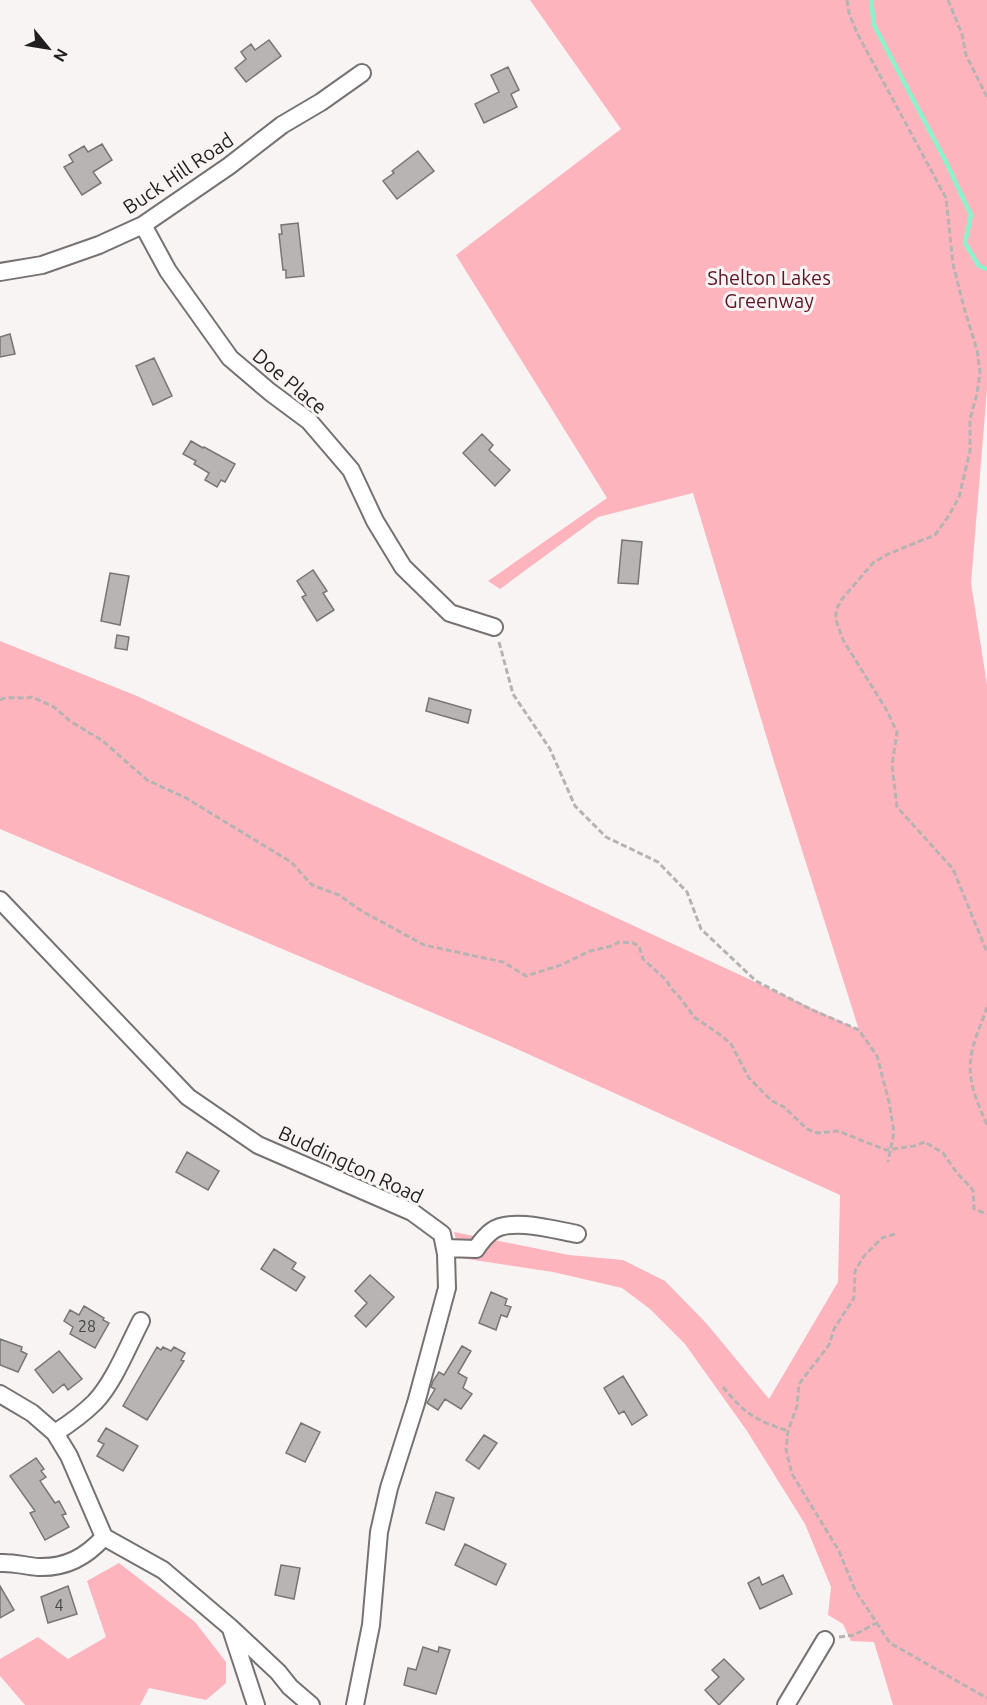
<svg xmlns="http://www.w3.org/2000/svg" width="987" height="1705" font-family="Ubuntu,sans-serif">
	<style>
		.green { fill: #fdb4bd }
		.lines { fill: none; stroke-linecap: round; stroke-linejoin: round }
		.stream { stroke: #8df2cb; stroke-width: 4.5 }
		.building { fill: #b8b4b4; stroke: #787575; stroke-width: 1.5 }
		.minor-casing { stroke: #767273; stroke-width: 20 }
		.path { stroke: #b6b3b3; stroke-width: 3; stroke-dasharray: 6 3; stroke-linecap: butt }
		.minor { stroke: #fff; stroke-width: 16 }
		.labels { text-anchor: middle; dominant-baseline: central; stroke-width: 6; stroke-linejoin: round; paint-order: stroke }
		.number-label { font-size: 16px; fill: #464444 }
		.street-label { font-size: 20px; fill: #201e1e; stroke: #f8f4f4 }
		.park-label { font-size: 20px; fill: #621327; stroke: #f8f4f4 }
	</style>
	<rect width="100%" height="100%" fill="#f8f4f4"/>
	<path class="green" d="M530,0H987V389L971,583L987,685V1705H893L874,1642L851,1641L843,1624L828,1615L831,1587L805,1524L747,1431L685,1344L650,1309L622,1288L553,1272L461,1258L454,1232L569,1255L623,1260L665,1281L706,1323L769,1399L838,1282L840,1195L499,1041L0,829V641L137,696L859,1030L775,765L693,493L598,517L500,589L488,581L607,498L456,255L621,129Z
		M119,1563L195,1622L226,1662V1683L206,1700L149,1688L140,1705H25L0,1676V1659L38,1637L68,1659L106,1637L87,1581Z"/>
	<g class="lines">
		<path class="stream" d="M871,0L874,25L945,160L971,215L965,243L979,266L987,269"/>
	</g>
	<path class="building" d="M269,40L281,56L246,82L235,68L246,59L241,52L251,44L255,50Z
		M508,67L519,90L511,94L517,107L484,123L475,104L499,92L491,75Z
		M102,144L112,160L93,172L101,183L82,195L64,167L73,162L69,155L84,146L88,152Z
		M418,151L434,171L397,199L383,181L394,173L392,171Z
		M298,223L304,276L286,278V270H283L279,234H282L281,225Z
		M10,334L15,354L0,357V337Z
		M154,358L172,396L153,405L136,366Z
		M482,434L493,445L489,450L510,470L495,486L463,453Z
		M191,441L203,448L204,447L235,464L225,482L221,480L217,487L205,480L209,473L194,464L196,461L183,454Z
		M622,540L642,542L638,584L618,583Z
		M313,570L327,591L323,593L334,610L317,621L302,597L306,595L297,581Z
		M110,573L129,576L120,625L101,621Z
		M117,635L129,637L127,650L115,648Z
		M429,698L471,710L468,723L426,711Z
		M187,1152L219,1171L208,1190L176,1172Z
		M274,1249L296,1263L292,1269L305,1277L296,1291L261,1269Z
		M370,1275L394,1297L366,1327L355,1316L367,1303L355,1291Z
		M491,1292L507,1299L505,1305L511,1307L507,1317L501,1315L496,1330L479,1323Z
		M84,1306L104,1318L103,1320L109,1323L95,1348L70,1334L73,1327L64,1321L70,1310L79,1315Z
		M0,1339L22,1347L21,1351L27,1354L18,1372L0,1365Z
		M462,1346L471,1351L458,1373L467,1378L463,1388L472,1394L461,1409L445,1399L438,1410L427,1403L435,1389L431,1387L433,1381L439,1372L444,1375Z
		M157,1347L161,1350L163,1347L171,1351L174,1347L185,1353L181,1360L184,1361L147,1420L123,1406Z
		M59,1351L82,1379L68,1390L64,1384L53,1393L35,1370Z
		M623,1376L647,1415L632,1425L624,1411L619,1414L604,1388Z
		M301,1423L320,1432L305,1462L286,1453Z
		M106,1428L138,1446L123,1471L97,1456L104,1444L98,1441Z
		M484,1435L497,1443L479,1469L466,1460Z
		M36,1458L44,1469L41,1471L46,1477L40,1481L55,1503L59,1501L66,1514L62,1515L69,1527L45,1540L30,1513L35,1511L10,1476Z
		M436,1492L454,1498L444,1530L426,1523Z
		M465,1544L506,1564L496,1585L455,1565Z
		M281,1565L300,1568L294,1599L275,1595Z
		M783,1575L792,1594L760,1609L748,1583L759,1577L762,1585Z
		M0,1586L14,1610L0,1618Z
		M68,1586L77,1614L48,1623L41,1597Z
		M423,1647L438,1652L439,1647L450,1650L436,1694L404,1685L408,1668L416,1670Z
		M724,1659L744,1679L719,1705L705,1690L719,1677L712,1670Z"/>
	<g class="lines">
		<g class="minor-casing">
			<path id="minor" d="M143,225L168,271L230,358L270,392L309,421L351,470L375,521L403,567L450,613L494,627
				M0,272L42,265L99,245L143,225L229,166L282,125L321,102L362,73
				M0,900L188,1097L258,1145L412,1212L442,1234L446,1254L447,1288L416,1403L389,1488L379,1532L371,1625L355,1705
				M445,1248L476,1249C480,1243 485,1236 492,1231C511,1217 555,1230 577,1234
				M0,1394L32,1413L55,1433L69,1456L104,1537L163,1570L230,1627L278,1672L290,1687L311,1705
				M55,1433C69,1424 83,1414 95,1402C114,1382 128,1346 141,1321
				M0,1563C13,1562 25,1566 38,1567C66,1568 86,1557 104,1537
				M231,1629L256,1705
				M786,1705L825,1640"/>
		</g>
		<path class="path" d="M847,0L849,13L857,33L946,198L953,264L964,308L977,350L980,372L977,394L970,419V451L959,497L948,517L935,535L888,554L873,563L842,599L836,610V620L843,640L886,709L897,732L892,765L897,807L953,869L987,952
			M948,0L962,34L966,55L987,97
			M499,642L513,694L550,749L575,806L606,837L658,862L687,892L701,929L756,981L810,1009L859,1030L877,1056L889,1102L894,1132L888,1162
			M0,700C9,695 21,700 32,697L54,707L70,721L103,741L147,780L186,798L291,862L312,885L339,895L360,910L424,945L503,962L526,976L561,965L590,951L612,946L619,942L633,943L639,946L643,959L667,981L670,987L682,1000L694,1017L722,1036L731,1044L749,1078L772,1101L784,1107L807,1129L818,1133L838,1131L886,1150L914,1146L925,1142L943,1153L957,1173L973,1190L974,1209L987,1214
			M987,1007C982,1023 973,1041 971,1057C967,1081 978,1104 987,1125
			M895,1234L882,1238L864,1256L855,1271L854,1298L834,1329L829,1345L799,1384L797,1406L788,1431L786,1450L792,1474L839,1551L855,1590L890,1643L987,1698
			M723,1387C745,1414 755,1420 788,1431
			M839,1637L854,1635L876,1623"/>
		<use href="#minor" class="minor"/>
	</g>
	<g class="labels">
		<g class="number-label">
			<text x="87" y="1326">28</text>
			<text x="59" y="1605">4</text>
		</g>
		<g class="street-label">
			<text transform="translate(178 173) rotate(-34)">Buck Hill Road</text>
			<text transform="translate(290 381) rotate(40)">Doe Place</text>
			<text transform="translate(351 1164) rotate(25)">Buddington Road</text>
		</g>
		<g class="park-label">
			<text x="769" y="277">Shelton Lakes<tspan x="769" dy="23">Greenway</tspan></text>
		</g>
	</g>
	<g transform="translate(48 48) rotate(120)" stroke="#f8f4f4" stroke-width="4.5" paint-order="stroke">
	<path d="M0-4.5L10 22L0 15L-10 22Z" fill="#201e1e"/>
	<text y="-9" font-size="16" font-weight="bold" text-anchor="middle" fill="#201e1e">N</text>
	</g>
</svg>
